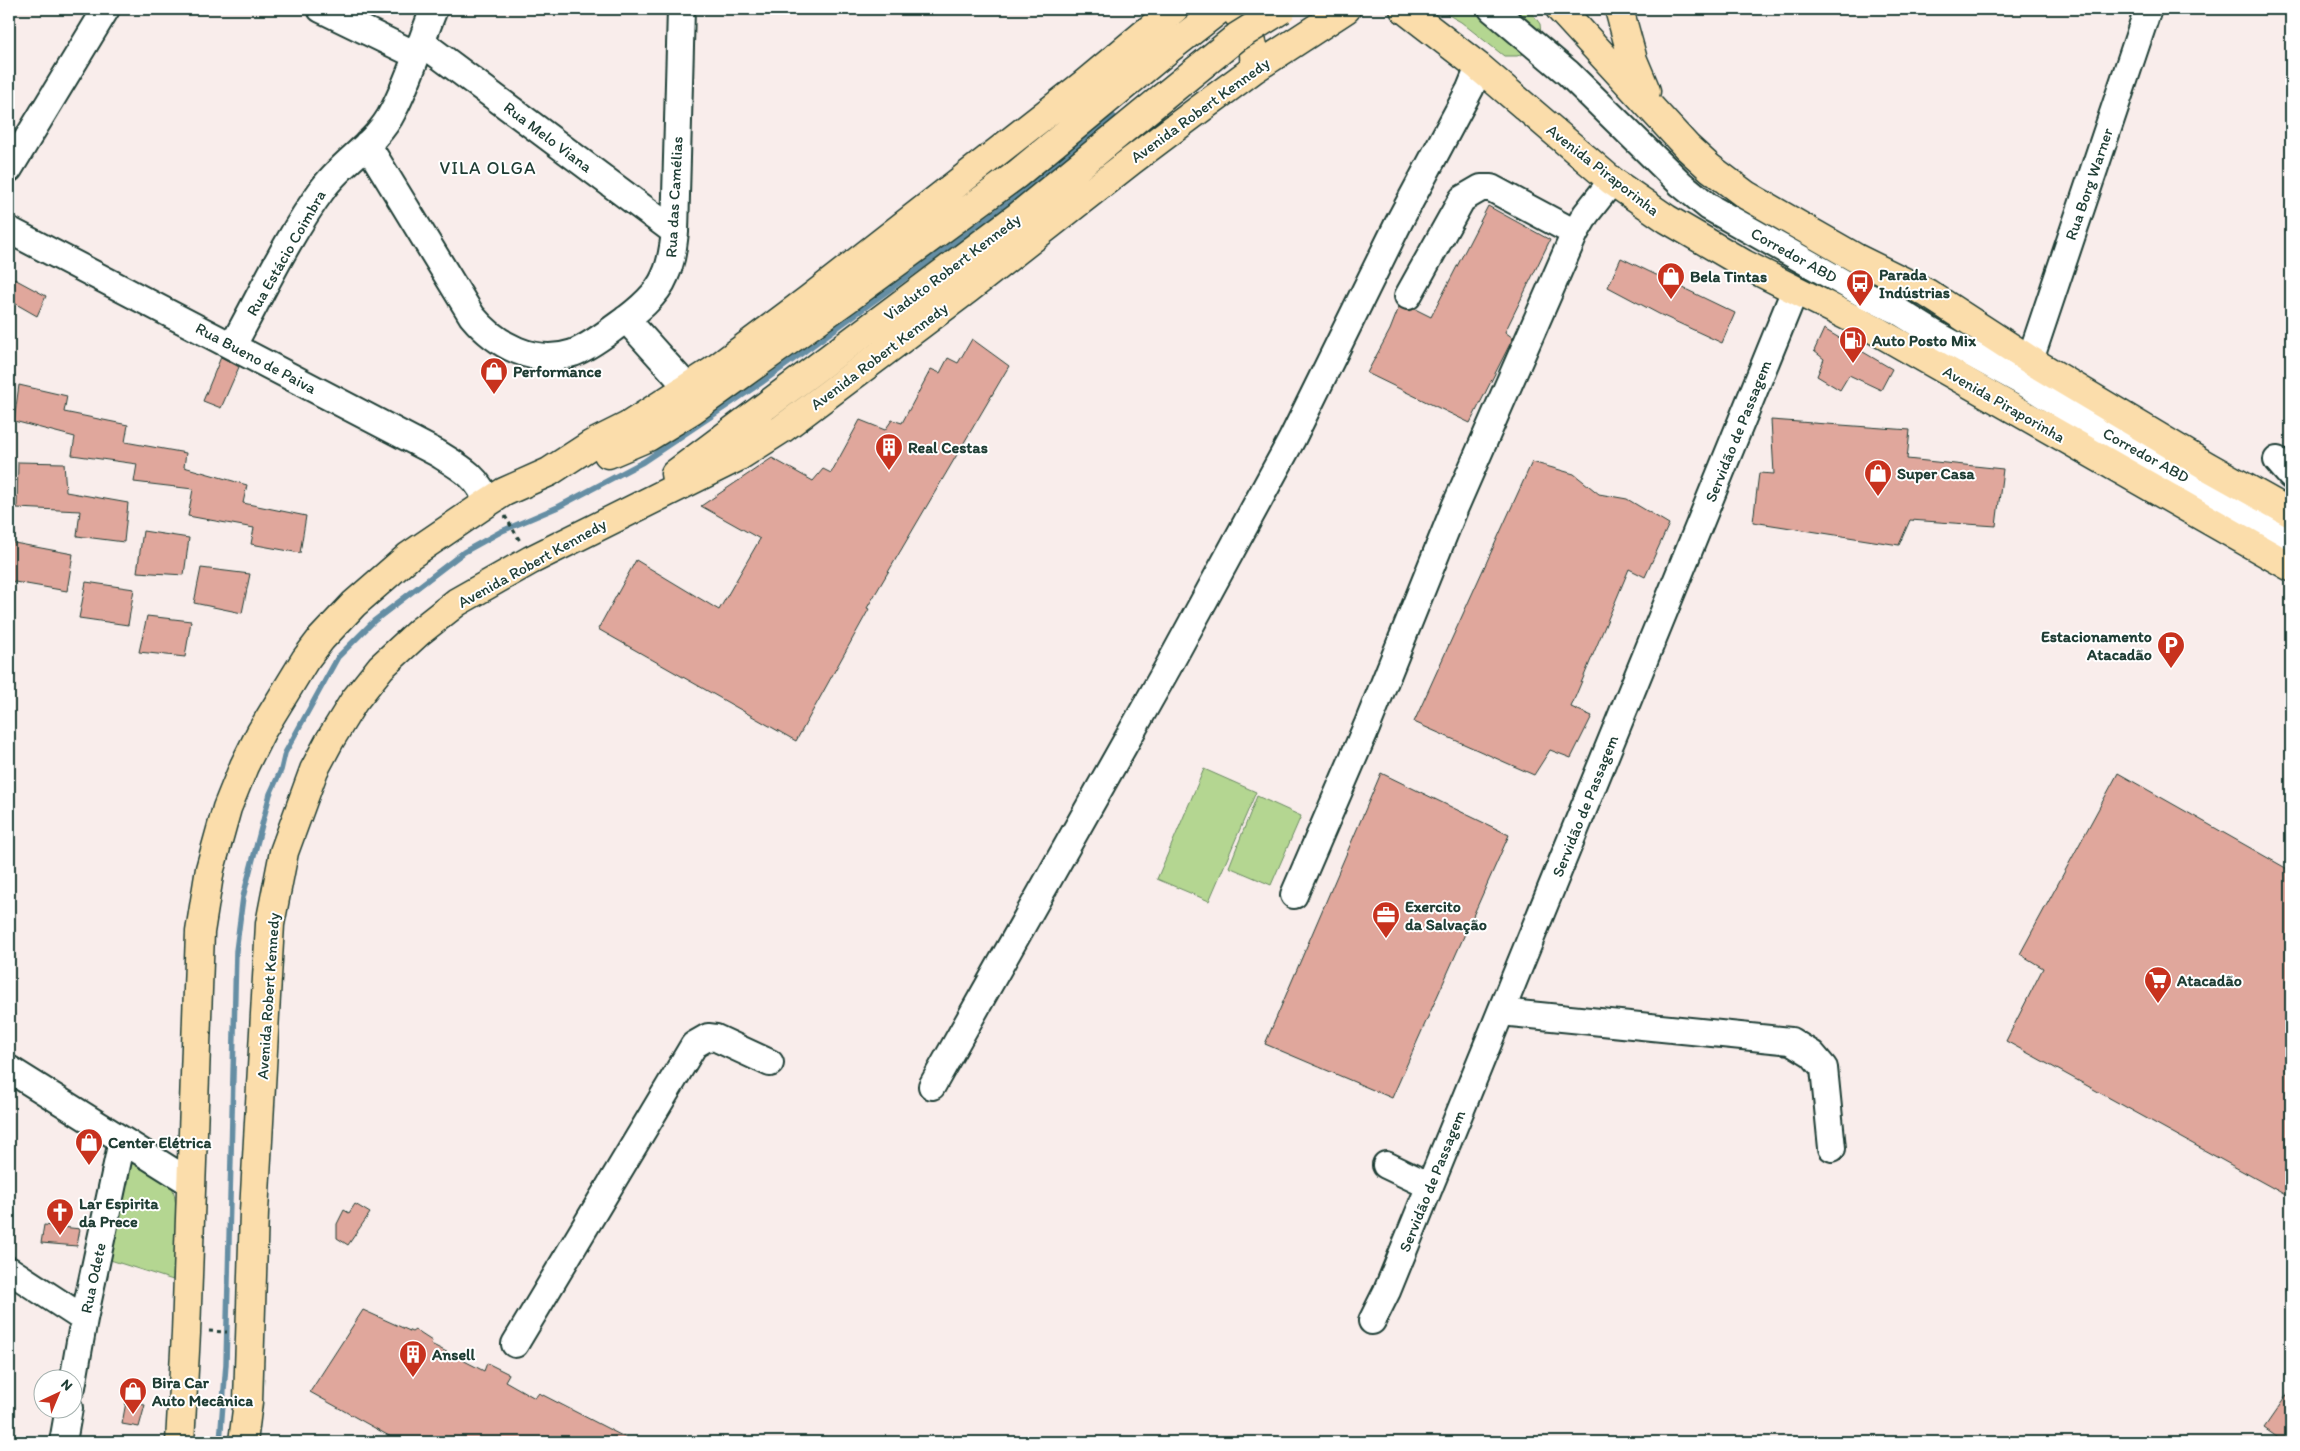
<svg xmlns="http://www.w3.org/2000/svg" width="2300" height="1451" font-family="Itim,sans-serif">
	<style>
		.green { fill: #b4d691; stroke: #6a8a62 }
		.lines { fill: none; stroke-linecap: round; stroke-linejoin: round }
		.stream { stroke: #658ea4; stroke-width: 5.5 }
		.building { fill: #e0a79c; stroke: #1f3d34 }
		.minor-casing { stroke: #1f3d34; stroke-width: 30 }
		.major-casing { stroke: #1f3d34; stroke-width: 31 }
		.path { stroke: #1f3d34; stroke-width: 3; stroke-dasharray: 4 4; stroke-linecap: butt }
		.minor { stroke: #fff; stroke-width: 26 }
		.major { stroke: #fbddab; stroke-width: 28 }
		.major-bridge-casing { stroke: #1f3d34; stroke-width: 31; stroke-linecap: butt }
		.major-bridge { stroke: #fbddab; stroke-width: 28 }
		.labels { text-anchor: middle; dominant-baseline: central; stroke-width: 4; stroke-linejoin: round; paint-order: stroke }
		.street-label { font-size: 16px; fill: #1f3d34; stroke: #fff }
		.poi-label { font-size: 16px; font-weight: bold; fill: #1f3d34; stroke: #fff; text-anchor: start }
		.neighbourhood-label { font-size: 18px; letter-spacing: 1px; fill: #1f3d34; stroke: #fff }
	</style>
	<rect width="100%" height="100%" fill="#f9edeb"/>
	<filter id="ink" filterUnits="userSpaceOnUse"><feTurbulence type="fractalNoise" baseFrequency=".02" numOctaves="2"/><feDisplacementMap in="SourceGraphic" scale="10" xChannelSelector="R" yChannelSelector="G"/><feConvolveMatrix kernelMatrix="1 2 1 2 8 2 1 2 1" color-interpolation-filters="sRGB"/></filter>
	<g filter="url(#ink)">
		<path class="green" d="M1438,9H1479L1526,53L1517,56H1504L1461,22Z
			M1501,9H1529L1540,24L1541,34Z
			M1204,769L1256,792L1209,901L1157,879Z
			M1257,796L1301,816L1271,885L1229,867Z
			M128,1154C139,1160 156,1166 165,1175C184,1193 174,1254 173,1280L104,1258Z"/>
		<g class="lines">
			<path class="stream" d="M220,1442L226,1364L236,951L243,897L270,794L281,770L285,753L338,657L374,621L464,552L502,531L558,507L643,462L761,383L1003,207L1114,117"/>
		</g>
		<path class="building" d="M1488,206L1550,240L1505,332L1513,338L1470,423L1367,373L1390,330L1399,307L1408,311L1415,309L1431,317Z
			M1621,258L1735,313L1722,343L1659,314L1608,287Z
			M9,276L46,296L37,316L9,300Z
			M1824,329L1892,369L1881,390L1849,375L1840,390L1817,376L1824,359L1814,351Z
			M972,339L1009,366L867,608L869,609L796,741L598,629L636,560L719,610L760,539L701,506L772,458L813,481L823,469L831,473L860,420L885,430L892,420L902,423L931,369L940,373L948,358L958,363Z
			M221,357L239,367L221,408L203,401Z
			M19,385L67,396L64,412L128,425L125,442L186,453L184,467L247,485L243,503L306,516L300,553L251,544L254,528L188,516L193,489L134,482L137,464L72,455L75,437L14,421Z
			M1771,420L1910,430L1907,459L2003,469L1996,526L1910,520L1899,545L1753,522L1759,473L1774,474Z
			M18,462L64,463L66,492L128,503L124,542L77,536L80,511L17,508Z
			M1532,462L1574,474L1599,494L1627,499L1669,524L1645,577L1629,569L1571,707L1592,716L1571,758L1550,750L1534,775L1414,722Z
			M143,531L189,538L184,575L137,572Z
			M9,542L73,554L67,591L9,581Z
			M201,568L250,574L242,613L194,603Z
			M86,582L134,589L128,625L79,618Z
			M147,616L191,621L185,657L139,652Z
			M1381,773L1509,835L1392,1098L1265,1044Z
			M2118,773L2291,871V1198L2006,1041L2043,968L2020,954Z
			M355,1204L370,1213L348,1245L337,1238V1224L344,1210L349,1213Z
			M44,1225L80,1229L77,1246L41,1243Z
			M363,1310L412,1332L415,1330L432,1341L431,1344L484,1371L487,1363L509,1374L505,1381L535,1398L539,1393L634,1442H400L310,1392Z
			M2291,1389V1442H2284L2264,1428Z
			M126,1402L145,1405L139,1427L122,1424Z"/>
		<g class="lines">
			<g class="minor-casing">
				<path id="minor" d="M321,9L416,55
					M1492,9L1568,73L1681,184L1709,207L1867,296L1898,311L1935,334L2026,384L2096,427L2291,537
					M421,42L675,232
					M367,144L472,316C496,345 534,366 573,353C589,347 604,335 618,325C635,313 657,296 665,276C672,262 673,247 675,232L681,9
					M9,169L106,9
					M9,230L437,453C458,466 480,477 487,503
					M1408,296L1462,199L1481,188H1491L1575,233
					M626,319L688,388
					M233,345C262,293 287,238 322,190C342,161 377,144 393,111C410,79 420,43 434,9
					M2030,360L2148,9
					M2277,460L2291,476
					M1294,895L1367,726L1455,507L1575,233L1586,214L1612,181
					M1501,1012L1791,1041L1812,1054L1824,1068L1832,1148
					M9,1069L191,1183
					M932,1086L1168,667L1292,439L1399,222L1470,89L1479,67
					M1386,1165L1430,1186
					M9,1270L84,1319
					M1372,1321L1387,1291L1795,290
					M515,1344L694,1045L708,1037L716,1038L770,1063
					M72,1387L84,1319L122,1141
					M63,1442L69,1408"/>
			</g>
			<g class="major-casing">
				<path id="major" d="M1233,9C1249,26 1256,46 1254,69
					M1404,9L1479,67L1612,181L1667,219L1744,264L1877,331L2291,567
					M1560,9L1687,147L1710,168L1746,195L1856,258L1927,293L2030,360L2207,466L2291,513
					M1619,9L1633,60L1646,91
					M608,454L648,437L692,410L847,299L1016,175L1170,48L1220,9
					M675,474L1016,218L1162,98
					M180,1442L186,1333L200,932L210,869L227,808L244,766L261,732L305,660L321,639L354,604L409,556L487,503L504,492L549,472L592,444L628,426L713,371L808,300L1084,84L1174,9
					M243,1442L248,1402L254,1212L270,924L284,852L314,770L330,740L354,701L381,667L419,632L457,602L531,560L738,457L782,429L968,289L1131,161L1208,103L1254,69L1346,9"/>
			</g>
			<path class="path" d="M505,516L520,541
				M209,1331L227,1332"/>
			<use href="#minor" class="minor"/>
			<use href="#major" class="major"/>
			<g class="major-bridge-casing">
				<path id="major-bridge" d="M1162,98L1237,37L1282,9"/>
			</g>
			<use href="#major-bridge" class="major-bridge"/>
		</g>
	</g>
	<defs>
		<g id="shop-pin" transform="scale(1.4375)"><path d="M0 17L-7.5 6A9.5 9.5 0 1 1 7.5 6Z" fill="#c8321e" stroke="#fff"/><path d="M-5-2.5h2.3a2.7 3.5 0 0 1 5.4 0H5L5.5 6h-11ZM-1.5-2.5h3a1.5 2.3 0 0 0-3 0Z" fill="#fff"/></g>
		<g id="bus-pin" transform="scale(1.4375)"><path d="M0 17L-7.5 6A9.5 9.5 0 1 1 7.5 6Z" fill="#c8321e" stroke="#fff"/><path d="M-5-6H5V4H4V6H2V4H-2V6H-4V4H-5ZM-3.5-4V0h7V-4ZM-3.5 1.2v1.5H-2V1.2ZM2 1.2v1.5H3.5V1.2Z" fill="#fff"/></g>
		<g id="fuel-pin" transform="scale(1.4375)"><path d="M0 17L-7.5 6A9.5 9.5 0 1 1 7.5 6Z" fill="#c8321e" stroke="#fff"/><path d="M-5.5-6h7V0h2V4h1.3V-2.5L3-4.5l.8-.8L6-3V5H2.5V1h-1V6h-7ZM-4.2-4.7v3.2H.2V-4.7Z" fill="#fff"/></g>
		<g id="building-pin" transform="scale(1.4375)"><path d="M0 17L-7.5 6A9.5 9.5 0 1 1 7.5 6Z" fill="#c8321e" stroke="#fff"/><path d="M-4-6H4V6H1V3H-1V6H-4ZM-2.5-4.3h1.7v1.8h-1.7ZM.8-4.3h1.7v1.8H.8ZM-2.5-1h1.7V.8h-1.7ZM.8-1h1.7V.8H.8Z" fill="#fff"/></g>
		<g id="parking-pin" transform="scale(1.4375)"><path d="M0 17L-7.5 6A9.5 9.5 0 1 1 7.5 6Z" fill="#c8321e" stroke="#fff"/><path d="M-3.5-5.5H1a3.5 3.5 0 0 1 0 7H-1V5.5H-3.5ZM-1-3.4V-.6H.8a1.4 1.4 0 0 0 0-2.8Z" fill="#fff"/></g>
		<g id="office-pin" transform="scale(1.4375)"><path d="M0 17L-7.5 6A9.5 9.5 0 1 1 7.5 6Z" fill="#c8321e" stroke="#fff"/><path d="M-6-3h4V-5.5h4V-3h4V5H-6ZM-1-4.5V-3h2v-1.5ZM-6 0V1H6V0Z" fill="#fff"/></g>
		<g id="supermarket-pin" transform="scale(1.4375)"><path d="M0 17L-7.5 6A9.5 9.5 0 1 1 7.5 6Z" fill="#c8321e" stroke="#fff"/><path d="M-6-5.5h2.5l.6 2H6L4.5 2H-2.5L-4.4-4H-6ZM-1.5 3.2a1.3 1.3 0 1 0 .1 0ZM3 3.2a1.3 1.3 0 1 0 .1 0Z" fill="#fff"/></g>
		<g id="church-pin" transform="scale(1.4375)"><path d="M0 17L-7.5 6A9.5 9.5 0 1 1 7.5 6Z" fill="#c8321e" stroke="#fff"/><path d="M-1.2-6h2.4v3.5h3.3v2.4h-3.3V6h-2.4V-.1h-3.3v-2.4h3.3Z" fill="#fff"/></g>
	</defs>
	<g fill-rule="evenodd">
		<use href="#shop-pin" x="1671" y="276"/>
		<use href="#bus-pin" x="1860" y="283"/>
		<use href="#fuel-pin" x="1853" y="340"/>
		<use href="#shop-pin" x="494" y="371"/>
		<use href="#building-pin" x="889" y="447"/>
		<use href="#shop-pin" x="1878" y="473"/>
		<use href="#parking-pin" x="2171" y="645"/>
		<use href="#office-pin" x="1386" y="915"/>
		<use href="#supermarket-pin" x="2158" y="980"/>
		<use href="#shop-pin" x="89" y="1142"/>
		<use href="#church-pin" x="60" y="1212"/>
		<use href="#building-pin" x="413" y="1354"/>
		<use href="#shop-pin" x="133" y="1391"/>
	</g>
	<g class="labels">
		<g class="street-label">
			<text transform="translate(1200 110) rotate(-36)">Avenida Robert Kennedy</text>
			<text transform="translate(548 137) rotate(37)">Rua Melo Viana</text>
			<text transform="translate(1603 170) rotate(38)">Avenida Piraporinha</text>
			<text transform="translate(2089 184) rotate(-71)">Rua Borg Warner</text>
			<text transform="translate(674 197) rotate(-87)">Rua das Camélias</text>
			<text transform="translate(286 253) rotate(-60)">Rua Estácio Coimbra</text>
			<text transform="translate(1794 255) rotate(29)">Corredor ABD</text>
			<text transform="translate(952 267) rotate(-37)">Viaduto Robert Kennedy</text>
			<text transform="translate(879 356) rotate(-37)">Avenida Robert Kennedy</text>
			<text transform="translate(256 358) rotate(28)">Rua Bueno de Paiva</text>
			<text transform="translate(2004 404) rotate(30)">Avenida Piraporinha</text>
			<text transform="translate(1738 431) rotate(-68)">Servidão de Passagem</text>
			<text transform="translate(2146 455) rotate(29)">Corredor ABD</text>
			<text transform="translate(532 563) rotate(-29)">Avenida Robert Kennedy</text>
			<text transform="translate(1585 806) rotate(-68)">Servidão de Passagem</text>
			<text transform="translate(268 996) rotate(-86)">Avenida Robert Kennedy</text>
			<text transform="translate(1432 1181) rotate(-68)">Servidão de Passagem</text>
			<text transform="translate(93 1278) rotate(-78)">Rua Odete</text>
		</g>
		<g class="poi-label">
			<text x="1879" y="274">Parada<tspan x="1879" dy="18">Indústrias</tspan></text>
			<text x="1690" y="276">Bela Tintas</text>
			<text x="1872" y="340">Auto Posto Mix</text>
			<text x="513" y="371">Performance</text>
			<text x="908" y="447">Real Cestas</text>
			<text x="1897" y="473">Super Casa</text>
			<text x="2152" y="636" text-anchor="end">Estacionamento<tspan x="2152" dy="18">Atacadão</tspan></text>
			<text x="1405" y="906">Exercito<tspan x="1405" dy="18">da Salvação</tspan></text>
			<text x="2177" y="980">Atacadão</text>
			<text x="108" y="1142">Center Elétrica</text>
			<text x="79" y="1203">Lar Espirita<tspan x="79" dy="18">da Prece</tspan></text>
			<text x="432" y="1354">Ansell</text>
			<text x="152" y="1382">Bira Car<tspan x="152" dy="18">Auto Mecânica</tspan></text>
		</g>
		<g class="neighbourhood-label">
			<text x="488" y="168">VILA OLGA</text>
		</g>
	</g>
	<rect width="2300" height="1451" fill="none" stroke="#fff" stroke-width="30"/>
	<rect x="15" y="15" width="2270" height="1421" fill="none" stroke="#1f3d34" stroke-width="2" filter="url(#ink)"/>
	<g transform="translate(58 1394) rotate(44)"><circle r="24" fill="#ffffff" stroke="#a5b1ae"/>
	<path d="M0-4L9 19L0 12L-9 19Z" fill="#c8321e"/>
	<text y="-8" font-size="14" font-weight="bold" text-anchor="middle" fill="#1f3d34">N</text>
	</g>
</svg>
